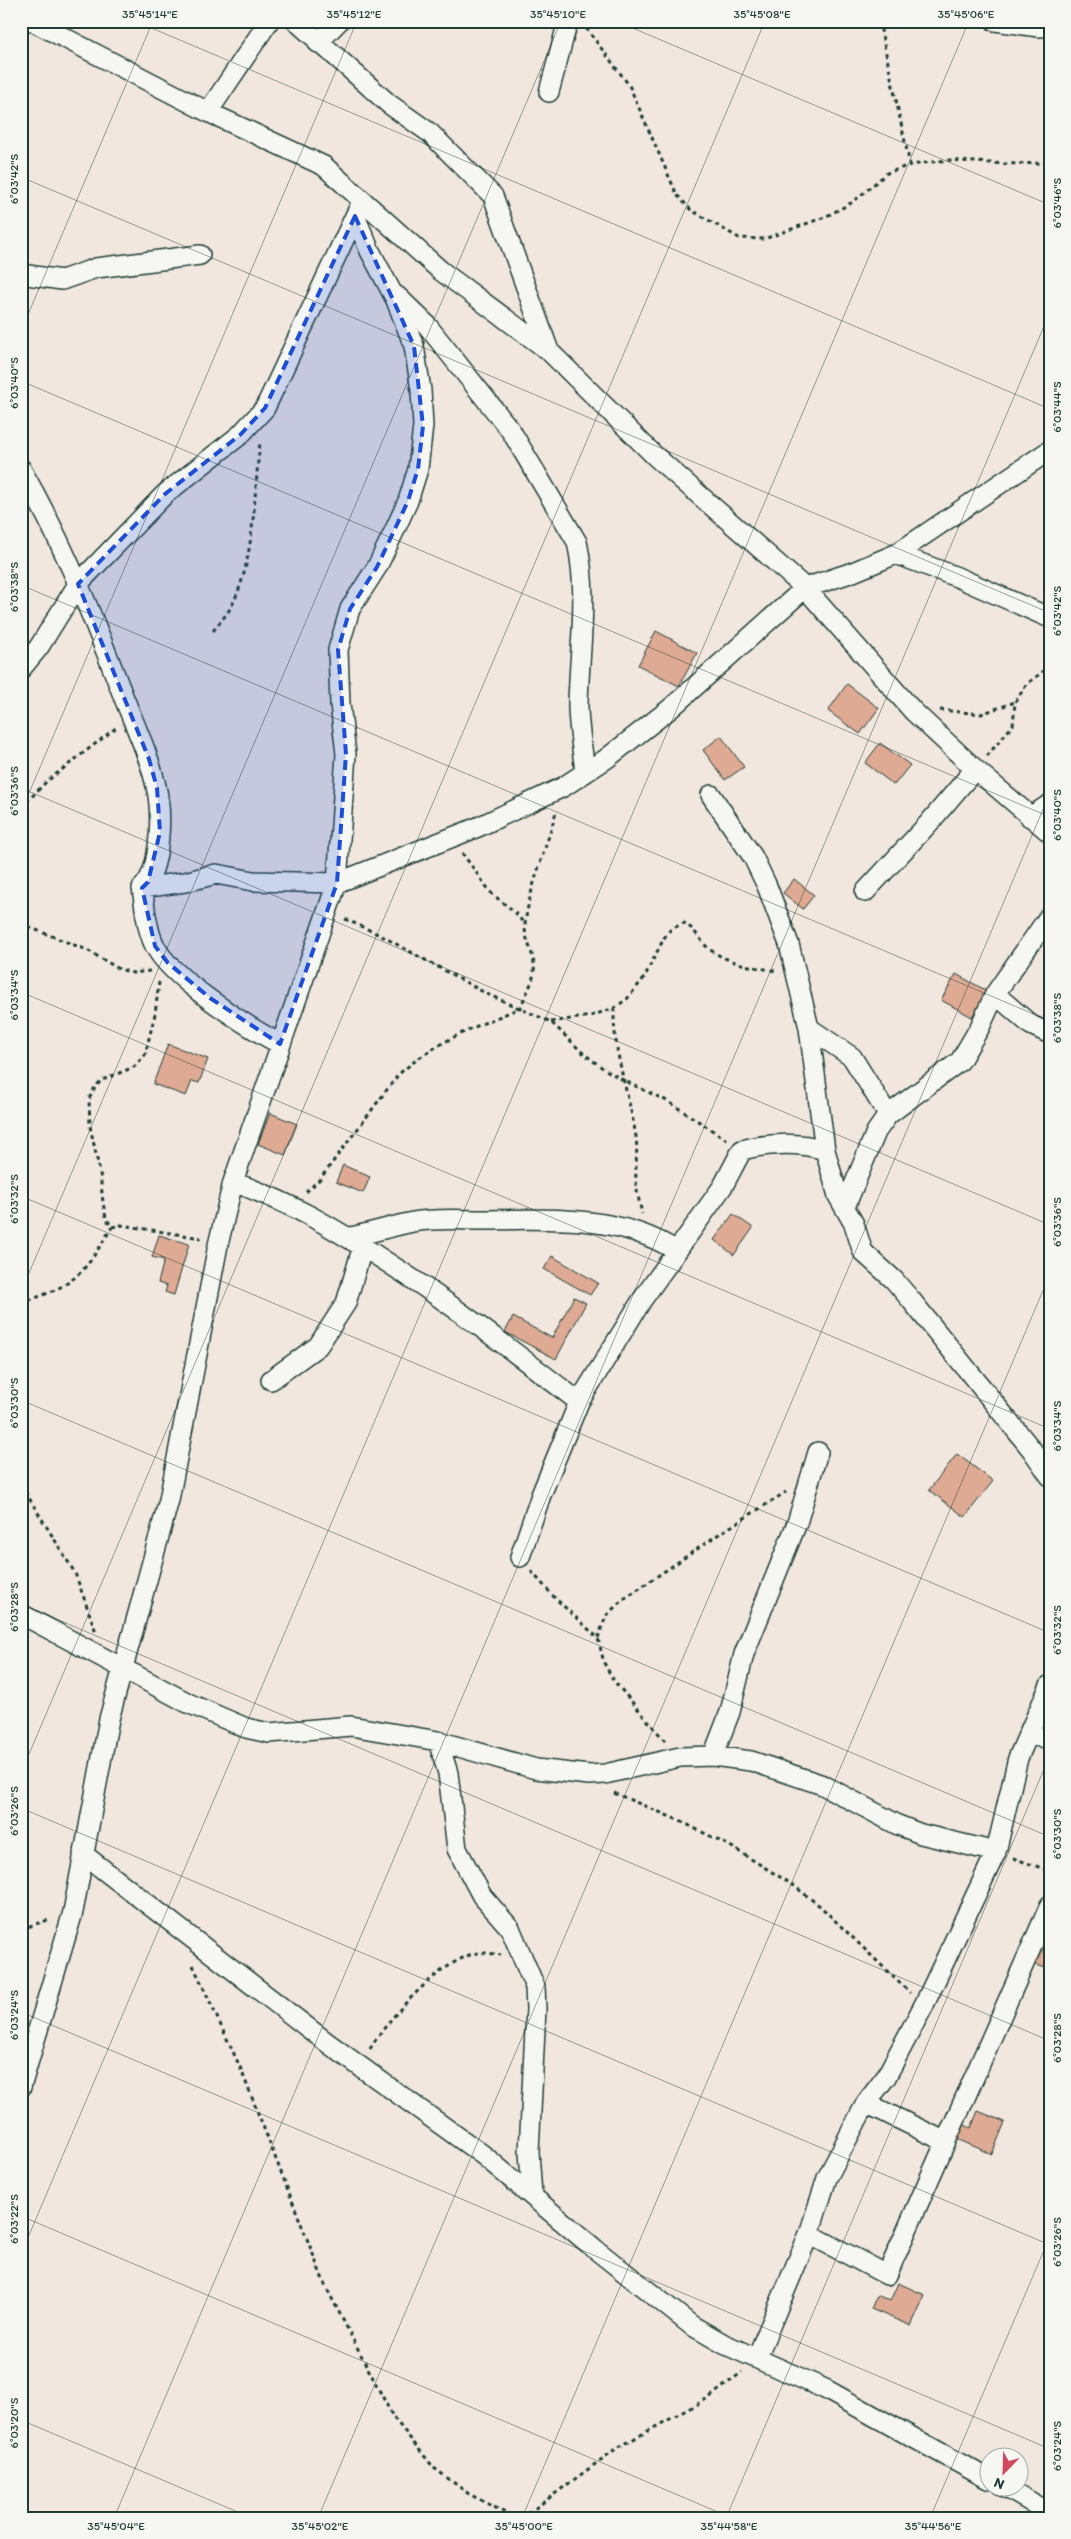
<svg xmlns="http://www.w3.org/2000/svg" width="1071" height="2539" font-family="Itim,sans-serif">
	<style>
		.building { fill: #deaa93; stroke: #1f3d34 }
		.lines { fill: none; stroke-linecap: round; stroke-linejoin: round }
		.street-casing { stroke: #1f3d34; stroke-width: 22 }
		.path { stroke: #1f3d34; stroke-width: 3; stroke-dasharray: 4 4; stroke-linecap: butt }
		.street { stroke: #f6f6f2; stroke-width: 19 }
		.marked { fill: #1d4ed8; fill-opacity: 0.2; stroke: #1d4ed8; stroke-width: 4; stroke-dasharray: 10 6; stroke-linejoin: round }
		.ticks { fill: none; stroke: #1f3d34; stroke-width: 1; stroke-opacity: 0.45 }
		.neatline { fill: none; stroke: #1f3d34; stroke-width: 2 }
		.ticks-label { font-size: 12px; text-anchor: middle; fill: #1f3d34 }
	</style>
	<rect width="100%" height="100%" fill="#f1e7df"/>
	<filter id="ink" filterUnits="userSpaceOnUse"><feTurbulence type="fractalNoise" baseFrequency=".02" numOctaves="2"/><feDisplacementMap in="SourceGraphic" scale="10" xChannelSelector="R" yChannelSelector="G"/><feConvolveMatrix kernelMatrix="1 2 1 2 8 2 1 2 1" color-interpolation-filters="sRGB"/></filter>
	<g filter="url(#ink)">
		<path class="building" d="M656,631L697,653L679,686L638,665Z
			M847,684L879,708L860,734L828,711Z
			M721,736L744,767L725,780L703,750Z
			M880,743L910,765L894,785L865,763Z
			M794,879L814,895L803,909L783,893Z
			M956,974L987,991L972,1017L941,1000Z
			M168,1044L208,1059L199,1083L192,1081L186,1096L153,1084Z
			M270,1113L297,1124L285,1155L258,1144Z
			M343,1165L370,1177L363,1193L336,1182Z
			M733,1214L753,1228L734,1255L714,1240Z
			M159,1235L189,1244L174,1295L165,1292L167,1286L158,1283L164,1260L152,1257Z
			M552,1256L598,1283L590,1295L544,1269Z
			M574,1297L586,1303L556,1359L505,1332L513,1317L552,1338Z
			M957,1454L993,1481L965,1517L929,1490Z
			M1038,1948L1050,1953V1970L1032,1963Z
			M978,2111L1005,2122L992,2154L952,2137L958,2122L971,2128Z
			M898,2283L925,2295L911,2326L871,2309L877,2295L890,2301Z"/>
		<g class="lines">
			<g class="street-casing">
				<path id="street" d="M32,21L208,112L324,166L441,271L549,351L655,456L805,588L913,711L975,769L1050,833
					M296,21L389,104L430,133L493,196L549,351
					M995,21L1039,27L1050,26
					M318,43L339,21
					M549,92L568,21
					M208,112L269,21
					M21,274L62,280L96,268L200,255
					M397,296L426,324L511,431L577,542C589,594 579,652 578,705C578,728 583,751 585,773
					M21,469C62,540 93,617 122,693C134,724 149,754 156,786C162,810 162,870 142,888C145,906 146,927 154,944C168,977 248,1027 280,1044
					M896,554L957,577L1050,618
					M21,669L39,647L78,584L165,494L240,435L265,408L355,216
					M711,795L753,857L767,886L789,944L809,1028L825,1150L838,1196L854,1224L863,1252L894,1280L911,1300L1032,1450L1050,1476
					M1030,817L1050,804
					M142,888L185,882L216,874L253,881L337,883L478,827L563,787L606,759L671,708L805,588L853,572L896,554L1050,450
					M865,892L929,823L975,769
					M995,994L1031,1025L1050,1034
					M809,1028L852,1057L888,1115
					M233,1182C292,1203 330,1226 382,1259C451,1303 514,1352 579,1402
					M845,1207L876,1132L888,1115L960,1061L980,1027L995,994L1050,915
					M350,1237C372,1233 392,1226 413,1222C435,1218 460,1220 482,1220C548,1219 618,1214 675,1250
					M271,1380L318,1346L346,1303L363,1246
					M520,1557L541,1495L579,1402L642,1300L723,1186L742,1150C769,1143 799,1142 825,1150
					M21,1614L188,1703L246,1728L269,1733L351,1726L438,1741L536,1769L589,1775L605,1774L680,1757L713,1756L751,1761L823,1785L898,1825L921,1834L996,1852
					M1029,1733L1050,1741
					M438,1741L448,1773L457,1849L482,1896L510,1928L535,1987L536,2009L529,2152L532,2195
					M713,1756L730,1712L744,1654L797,1523L818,1452
					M83,1854L329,2044L483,2155L595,2249L691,2325L724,2344L825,2389L988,2479
					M21,2087L73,1912L109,1719L169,1500L218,1245L233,1182L337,883L346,754L340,704L338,650L350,609L377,567L392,536L408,501L418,469L423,426L421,390L414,346L396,300L370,251L355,216L362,202
					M866,2103L946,2142
					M809,2234L887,2275L1050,1905
					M757,2357L809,2234L827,2178L866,2103L886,2077L924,2005L996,1852L1018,1758L1050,1685
					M1003,2486L1050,2513"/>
			</g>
			<path class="path" d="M879,21L910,165
				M586,28L629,85L677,195L691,210L739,238L764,239L825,217L853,202L887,173L910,165L947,160L1005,164L1050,163
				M213,631C221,621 230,611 235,599C255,554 254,491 260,443
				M940,710L981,714L1015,702
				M987,756L1013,725L1015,702L1027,684L1050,666
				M21,808L46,782L117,727
				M462,853L492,894L515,912L525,925
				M345,919L380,935L487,994L551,1022L583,1053L604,1069L623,1080L669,1102L727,1140
				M21,924L87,950L119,969L133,973L150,971
				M159,982L155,1014L145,1055L134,1067L102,1080L95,1087L89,1099L90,1126L100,1173L103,1203L106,1218L112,1227L121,1225L201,1238
				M614,1008C613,1055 629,1092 636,1137C638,1152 635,1165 636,1180C636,1191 640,1203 642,1214
				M551,1022L591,1016L614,1008L627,999L644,978L664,938L671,929L684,923C698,931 701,944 712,951C731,964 754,967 776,971
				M306,1192L320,1179L398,1075C433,1043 476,1026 520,1008C525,995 536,979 534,965C533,950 524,939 525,924C530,885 546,850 556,812
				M21,1303C77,1284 82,1276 112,1227
				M21,1485L75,1573L96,1632
				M531,1571L555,1598L598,1638L604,1663L614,1681L666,1742
				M598,1638L606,1616L621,1601L716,1536L786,1492
				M614,1793L678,1820L730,1846L793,1885L820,1906L910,1993
				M1013,1858L1050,1871
				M21,1929L51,1919
				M193,1965L240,2067L325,2285L393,2417L434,2468L469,2494L515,2518
				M370,2049C388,2018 433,1970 467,1956C478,1951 489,1953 501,1955
				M522,2518L617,2448L710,2397L742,2372"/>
			<use href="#street" class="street"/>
		</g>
	</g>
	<path class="marked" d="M355,216L414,346L423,426L418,469L408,501L377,567L350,609L338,650L346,754L337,883L280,1044L210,998L168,963L155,946L142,888L148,882L160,832L157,788L149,759L78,584L165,494L240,435L265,408Z"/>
	<path class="ticks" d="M135,21L1050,409M616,21L1050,205M21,177L1050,613M21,331L153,21M21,381L1050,817M21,585L1050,1021M21,788L1050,1225M21,812L357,21M21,992L1050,1429M21,1196L1050,1633M21,1292L561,21M21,1400L1050,1837M21,1604L1050,2041M21,1773L765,21M21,1808L1050,2245M21,2012L1050,2449M21,2216L732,2518M21,2254L969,21M21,2420L252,2518M114,2518L1050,312M318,2518L1050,793M522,2518L1050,1274M726,2518L1050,1755M930,2518L1050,2236"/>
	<rect width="1071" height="2539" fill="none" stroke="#f6f6f2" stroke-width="55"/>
	<g transform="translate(1004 2472) rotate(203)"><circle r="24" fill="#f6f6f2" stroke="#a0aca6"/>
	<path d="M0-4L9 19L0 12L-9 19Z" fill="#d1495b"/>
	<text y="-8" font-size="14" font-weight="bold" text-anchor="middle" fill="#1f3d34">N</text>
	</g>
	<rect x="28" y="28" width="1016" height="2484" class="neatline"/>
	<g class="ticks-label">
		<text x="150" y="18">35°45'14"E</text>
		<text x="354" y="18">35°45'12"E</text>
		<text x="558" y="18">35°45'10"E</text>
		<text x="762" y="18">35°45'08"E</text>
		<text x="966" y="18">35°45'06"E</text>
		<text transform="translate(14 179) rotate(-90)" y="4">6°03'42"S</text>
		<text transform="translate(1057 203) rotate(-90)" y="4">6°03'46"S</text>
		<text transform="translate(14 383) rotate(-90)" y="4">6°03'40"S</text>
		<text transform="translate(1057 407) rotate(-90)" y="4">6°03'44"S</text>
		<text transform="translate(14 587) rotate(-90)" y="4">6°03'38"S</text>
		<text transform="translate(1057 611) rotate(-90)" y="4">6°03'42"S</text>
		<text transform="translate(14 791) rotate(-90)" y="4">6°03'36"S</text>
		<text transform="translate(1057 815) rotate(-90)" y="4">6°03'40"S</text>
		<text transform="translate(14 995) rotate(-90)" y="4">6°03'34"S</text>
		<text transform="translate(1057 1018) rotate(-90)" y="4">6°03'38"S</text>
		<text transform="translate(14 1199) rotate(-90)" y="4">6°03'32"S</text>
		<text transform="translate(1057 1222) rotate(-90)" y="4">6°03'36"S</text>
		<text transform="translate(14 1403) rotate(-90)" y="4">6°03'30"S</text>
		<text transform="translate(1057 1426) rotate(-90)" y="4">6°03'34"S</text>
		<text transform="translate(14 1607) rotate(-90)" y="4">6°03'28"S</text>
		<text transform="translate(1057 1630) rotate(-90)" y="4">6°03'32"S</text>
		<text transform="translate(14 1811) rotate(-90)" y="4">6°03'26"S</text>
		<text transform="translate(1057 1834) rotate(-90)" y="4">6°03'30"S</text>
		<text transform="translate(14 2015) rotate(-90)" y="4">6°03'24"S</text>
		<text transform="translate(1057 2038) rotate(-90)" y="4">6°03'28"S</text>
		<text transform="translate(14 2219) rotate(-90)" y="4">6°03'22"S</text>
		<text transform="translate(1057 2242) rotate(-90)" y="4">6°03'26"S</text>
		<text transform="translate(14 2423) rotate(-90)" y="4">6°03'20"S</text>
		<text transform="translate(1057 2446) rotate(-90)" y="4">6°03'24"S</text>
		<text x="116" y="2530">35°45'04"E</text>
		<text x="320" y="2530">35°45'02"E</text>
		<text x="524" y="2530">35°45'00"E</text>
		<text x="729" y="2530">35°44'58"E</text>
		<text x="933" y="2530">35°44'56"E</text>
	</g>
</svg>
